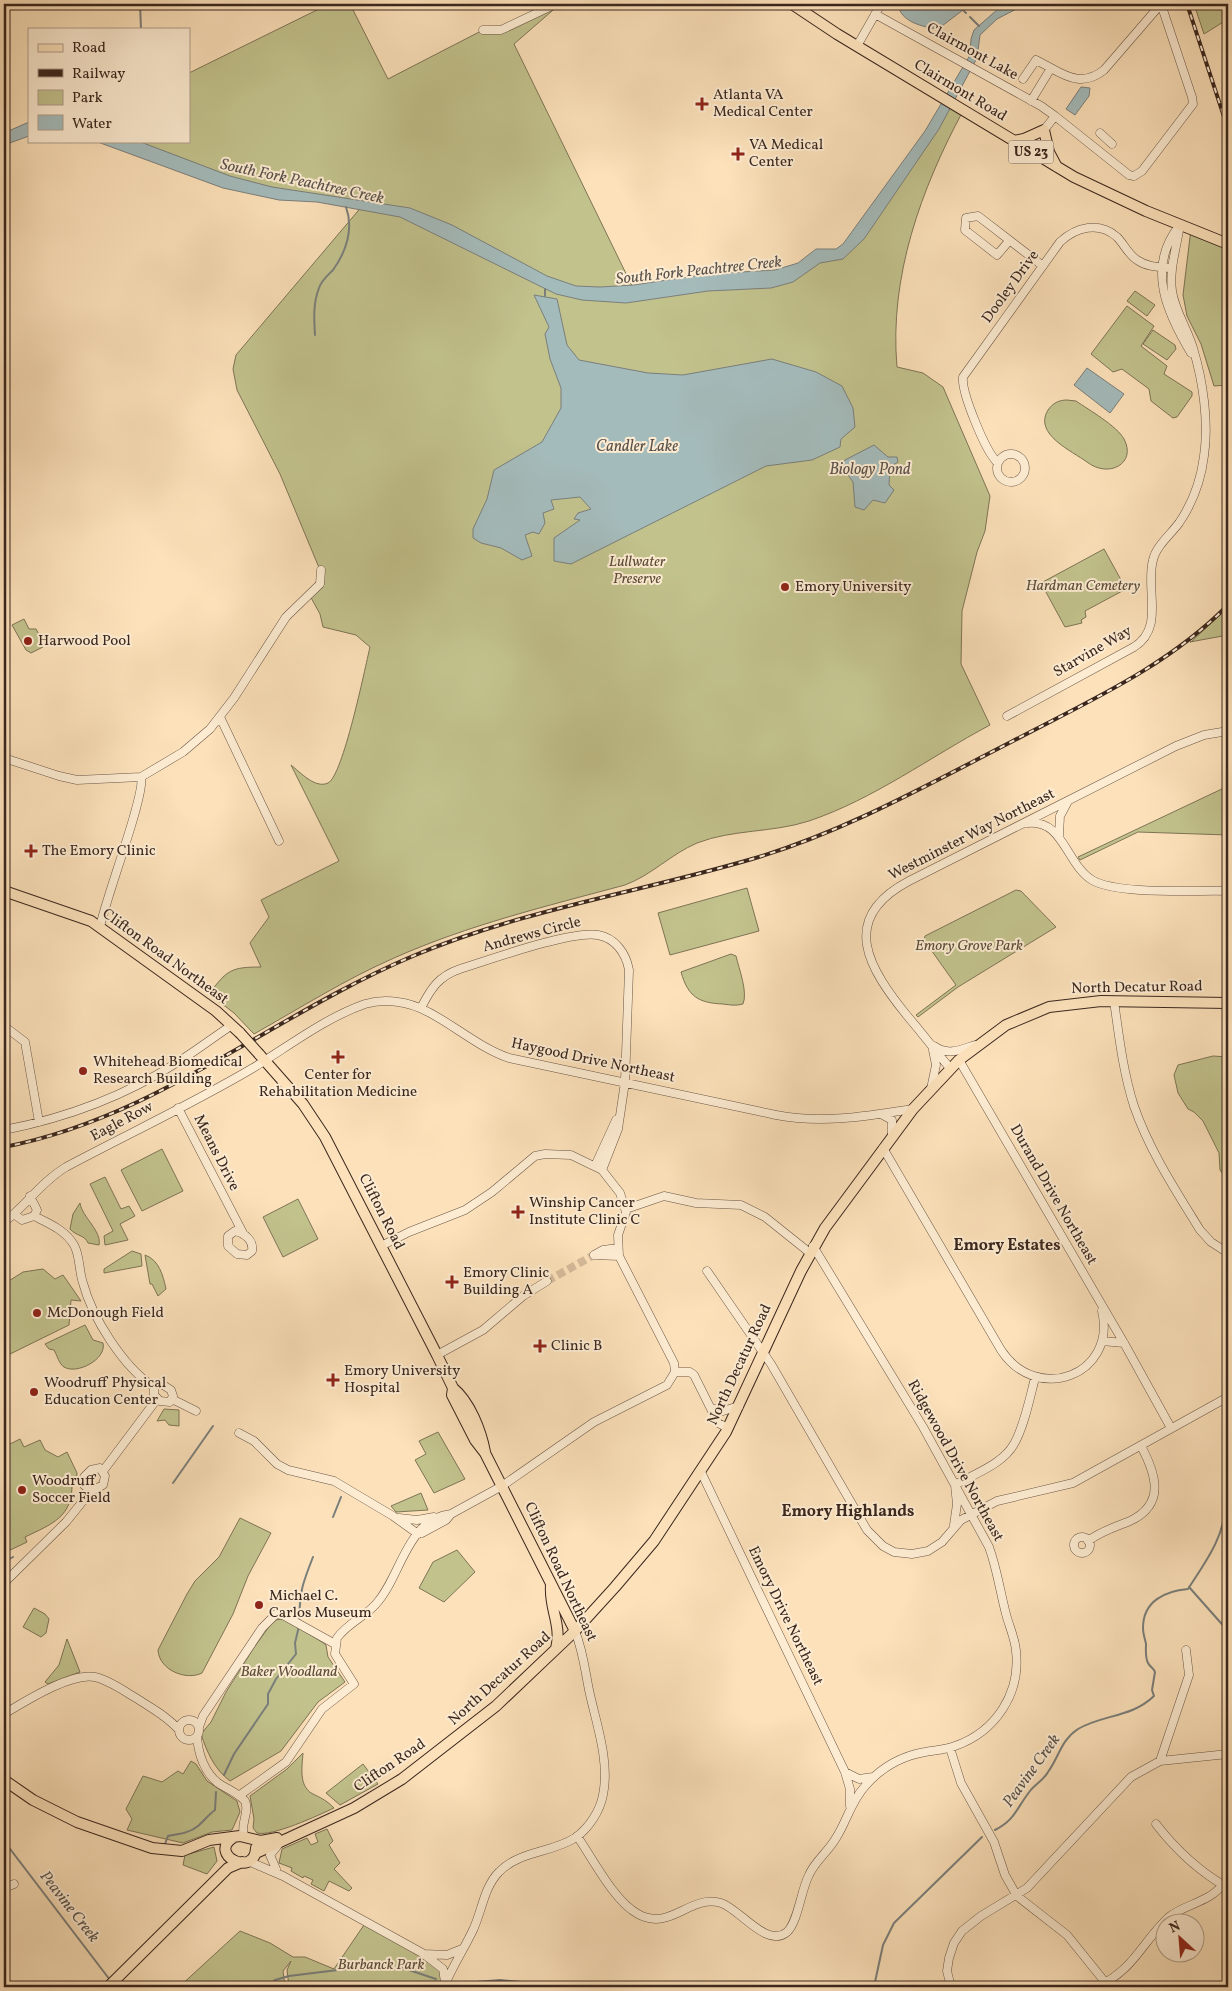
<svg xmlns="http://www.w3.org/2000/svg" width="1232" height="1991" font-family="Vollkorn,serif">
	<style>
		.green { fill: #c2c28d; stroke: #7e7456 }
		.water { fill: #a4bbbb; stroke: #7a7f7c }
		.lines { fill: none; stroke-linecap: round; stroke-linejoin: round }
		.stream { stroke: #7a7f7c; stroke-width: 2 }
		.minor-tunnel { stroke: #d5bc9b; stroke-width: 8; stroke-dasharray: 8 4; stroke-linecap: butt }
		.minor-casing { stroke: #6a5545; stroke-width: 9 }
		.major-casing { stroke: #3a261e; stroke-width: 12 }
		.minor { stroke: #fdecd2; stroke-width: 8 }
		.major { stroke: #fce1ba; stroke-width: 10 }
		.rail-casing { stroke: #3a261e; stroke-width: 4 }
		.rail { stroke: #fdecd2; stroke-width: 2; stroke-dasharray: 5.5; stroke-linecap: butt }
		.major-bridge-casing { stroke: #3a261e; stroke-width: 12; stroke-linecap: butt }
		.major-bridge { stroke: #fce1ba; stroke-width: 10 }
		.poi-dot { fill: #8f2418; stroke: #fdecd2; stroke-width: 2 }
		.labels { text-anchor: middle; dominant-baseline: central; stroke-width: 4; stroke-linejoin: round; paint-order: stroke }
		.shield { fill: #fdecd2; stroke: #746154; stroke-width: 1 }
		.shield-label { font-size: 14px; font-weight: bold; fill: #3a261e }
		.street-label { font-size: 15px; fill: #3a261e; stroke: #fdecd2 }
		.poi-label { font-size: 15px; fill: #3a261e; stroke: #fdecd2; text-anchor: start }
		.park-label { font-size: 15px; font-style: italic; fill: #5c4d3a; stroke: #fdecd2 }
		.water-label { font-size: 16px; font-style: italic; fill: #5a534d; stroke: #fdecd2 }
		.neighbourhood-label { font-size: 16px; font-weight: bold; fill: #3a261e; stroke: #fdecd2 }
	</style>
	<rect width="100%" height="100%" fill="#fce1ba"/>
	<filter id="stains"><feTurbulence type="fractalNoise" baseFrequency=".004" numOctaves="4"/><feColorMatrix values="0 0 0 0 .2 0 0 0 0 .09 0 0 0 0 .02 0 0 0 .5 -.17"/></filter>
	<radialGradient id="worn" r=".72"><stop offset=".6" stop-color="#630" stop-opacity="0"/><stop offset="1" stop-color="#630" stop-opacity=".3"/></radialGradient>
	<path class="green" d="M329,4H350L388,79L483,30L490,31L560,4L514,44L635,292L749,280L848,247L947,101L963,111C921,189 889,277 897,367L923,373L943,387L990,496L985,531L977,552L962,611L961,664L990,725C930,757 874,799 809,821C772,833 733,829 697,843C671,854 652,875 625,885C547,906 468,925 394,958C346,979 300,1008 254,1034L234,1013L209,994C227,970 231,967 261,967L250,943L269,917L261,900L339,861L291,765C300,772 315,789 328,783C343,776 365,668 370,647L356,635L323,627L320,614L309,594L317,588L320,570L280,474L237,390L233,369L236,355L363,205L267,190L117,141H189V73Z
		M1194,4H1228V19L1204,34Z
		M1191,229L1228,244V385L1214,386L1201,344L1187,316L1183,295Z
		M1135,291L1155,305L1147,316L1127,301Z
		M1127,306L1154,326L1141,346L1167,366L1164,374L1192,392V396L1177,417L1173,418L1151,401L1149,389L1122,369L1113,372L1091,354Z
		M1153,330L1175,345L1176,349L1167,360L1143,344Z
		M1067,400L1076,401C1089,410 1117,426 1124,439C1137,463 1109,479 1087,462C1072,451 1033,434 1048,410C1053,403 1059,400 1067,400Z
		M1104,549L1126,589L1085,611L1086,617L1081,620L1082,623L1065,627L1041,583Z
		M1228,607V635L1190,642H1191Z
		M24,619L29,629H36L43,642L41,643L43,647L31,653L26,650L12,625Z
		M1224,788H1228V835L1138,832L1080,860L1078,857Z
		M747,888L759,931L670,955L658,913Z
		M1016,890L1021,891L1056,927L958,987L918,1017L916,1015L956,985L924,940L925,936Z
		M731,954L736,956C739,969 748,992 743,1004C736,1006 730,1005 723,1004C699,1003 688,997 681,972Z
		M1213,1056L1228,1057V1181L1220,1170L1219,1153L1203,1121L1194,1112L1188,1109L1178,1093L1174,1075L1178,1065Z
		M162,1149L183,1191L142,1211L121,1170Z
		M105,1177L121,1209L129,1206L135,1216L120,1224L128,1240L105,1245L104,1236L113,1231L90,1184Z
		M298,1199L318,1239L283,1257L263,1217Z
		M80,1203C82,1217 102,1231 99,1245L88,1243C85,1235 76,1236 70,1229L73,1214Z
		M132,1251L141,1254L142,1266L104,1273V1269Z
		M145,1255C159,1260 163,1275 166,1289L158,1296L152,1284H150Z
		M43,1269L55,1279L63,1275L81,1301L71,1300L69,1325L4,1357V1284L23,1272Z
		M85,1325L93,1340L103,1343C107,1359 77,1375 64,1367C59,1364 57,1355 54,1350L49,1349L45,1344Z
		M164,1409L179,1410V1426L169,1425L165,1420L157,1421Z
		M438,1432L465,1479L434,1493L415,1460L426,1454L419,1441Z
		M20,1439L24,1447L40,1440L45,1450L58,1457L67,1452L77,1473L76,1481L72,1483C73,1517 52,1524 25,1537L27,1542L4,1553V1441L10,1444Z
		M421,1493L428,1510L396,1512L391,1506Z
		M240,1518L271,1533L248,1576L233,1614L202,1673C186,1681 159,1670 158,1650L187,1594L195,1581L219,1557Z
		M457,1550L475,1572L444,1602L419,1588L433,1562Z
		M34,1608L45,1614L49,1619L46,1633L41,1637L23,1627Z
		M284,1619L322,1642L326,1645L328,1657L345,1682L318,1702L281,1751L230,1781C214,1769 207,1752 201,1734L211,1722L226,1692L255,1646L274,1620Z
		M67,1639L80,1672L48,1684L45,1682L59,1665Z
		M303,1753C302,1768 298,1788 315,1795C323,1799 327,1801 334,1808C319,1815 272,1837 257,1833L253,1828L254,1819L250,1796L287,1769Z
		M191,1761L196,1764L207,1781L237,1801L240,1812L232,1830L212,1832L183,1843L127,1830L132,1819L126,1809L143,1776L162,1782L178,1771L183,1774Z
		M363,1764L378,1784L340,1805L326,1793Z
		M327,1829L333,1841L329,1845L340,1863L334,1869L352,1888L349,1891L329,1881L324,1891L311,1884L313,1880L304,1876L303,1878L291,1871L292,1868L279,1863L282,1849L307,1838L311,1845L318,1842L315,1834Z
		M214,1847L217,1861L207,1874L183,1865L185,1855Z
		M366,1922L438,1968L442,1974L443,1987H289L287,1970L291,1961L283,1971L285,1987H179L240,1931L270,1943L293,1957H305L334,1969Z"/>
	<path class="water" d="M898,4H971L938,29C923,27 900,22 898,4Z
		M1011,4H1026L997,19L980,35L977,58L939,129L864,239L843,259L820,263L793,282L771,288L708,291L626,303L582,300L556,294L400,217L317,202L279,200L223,188L95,141H138L230,176L272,187L410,208L452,225L547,276L576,286L600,287L634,285L707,274L775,270L798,263L816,249H836L843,244L925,131L970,55L971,39L974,30L998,9Z
		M1081,87L1090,88L1089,96L1075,115L1066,109Z
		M29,122V136L4,145V133Z
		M534,295L557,299L567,345L579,360L648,373L683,375L772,359L816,372L842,386L853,408L855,427L841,439L840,447L812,460L766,466L571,564L554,561V538L580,520L574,519L578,513L591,509L580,497L551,500L554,509L543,513L545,523L539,534L533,532L525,535L532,556L522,560L501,548L481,543L473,538V529L487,499L494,470L542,442L561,408V388L550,359L545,334L549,327Z
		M1087,368L1124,394L1110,413L1074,385Z
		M874,445L888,457H897L898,462L890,467L889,485L894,490L885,503L873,500L864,510L855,507L853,482L841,465L845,460Z"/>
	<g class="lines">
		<path class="stream" d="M140,4L141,29
			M964,11L966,13
			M970,17L979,26
			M545,289V296
			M315,335C314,319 313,303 319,288C321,281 328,275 333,270C346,252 354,229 346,207
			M173,1483L213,1426
			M333,1517L341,1497
			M4,1562L13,1557
			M1189,1587L1228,1631
			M299,1622C300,1590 302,1585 313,1557
			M224,1775L234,1754L268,1704V1694L276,1679L296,1654L295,1643L299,1626
			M995,1830C1015,1820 1016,1809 1030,1791C1035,1784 1044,1780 1048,1772C1059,1757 1061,1740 1078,1729C1104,1714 1131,1718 1154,1696L1152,1690L1155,1672C1154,1668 1150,1667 1148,1663C1145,1657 1146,1650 1146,1644C1145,1639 1143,1634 1143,1628C1143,1601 1165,1591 1188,1589C1206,1561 1224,1538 1226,1503C1226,1482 1221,1463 1228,1442
			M4,1841L110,1980
			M165,1844L168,1836C178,1834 190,1833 198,1826C204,1821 208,1815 215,1810L216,1792
			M452,1984L500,1980L578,1987
			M269,1987L275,1980L289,1976L346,1969L403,1968L436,1979
			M869,1987L875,1982L883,1945L894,1923L982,1837"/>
		<path class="minor-tunnel" d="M547,1281L594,1255"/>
		<g class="minor-casing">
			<path id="minor" d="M875,14L1041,106L1055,116
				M483,30H501L556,4
				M857,46L881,4
				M1023,79L1036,60L1051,68
				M1031,101L1051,68C1070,79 1085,85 1104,70L1161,4L1192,97L1193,104L1142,171L1134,176L1129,175L1055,116L1044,130
				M1100,133L1112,144
				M1179,226C1146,268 1167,313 1191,353
				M1009,241L997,255L965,230L966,218L978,216L1043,266
				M997 468a14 14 0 1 1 28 0a14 14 0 1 1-28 0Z
				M998,463C986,453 961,392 963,377L1060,242C1076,227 1099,221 1117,237C1124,244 1128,254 1137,260C1147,267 1159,267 1171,268
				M1007,716L1134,647C1165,628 1145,589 1153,560C1156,546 1171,534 1179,523C1192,504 1201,480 1204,456C1209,422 1203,381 1193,348C1187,328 1175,311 1172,291C1169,268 1177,247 1180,224
				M220,717L279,841
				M4,758L59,776L77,780L141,777
				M1027,823C1063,818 1066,864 1092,880C1117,895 1196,890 1228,891
				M1059,835L1060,816L1067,803
				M100,927C105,900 146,793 141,777L183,752L210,729L234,698L286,617L320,584L321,570
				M1114,1001C1119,1036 1123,1072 1134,1106C1149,1150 1176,1191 1200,1230L1211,1242L1228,1253
				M421,1008C431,988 439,976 460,969C489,960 572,930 598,935C615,938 626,953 629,970L625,1082L618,1129L602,1170
				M4,1026L25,1042L39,1122
				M934,1046C948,1056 960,1050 975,1045
				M959,1060L1124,1343L1171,1428
				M950,1068C936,1052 923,1034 909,1018C869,969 837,919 909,881L1176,746L1204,735L1228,731
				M931,1089L936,1065L933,1050
				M178,1108L244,1235
				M881,1114L892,1120V1137
				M4,1130C66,1118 125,1096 178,1062C197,1050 214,1037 232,1025
				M883,1148L1001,1350C1037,1405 1117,1375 1102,1311
				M595,1166L616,1120
				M626,1209L664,1196L696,1203L741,1205L765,1217L810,1253
				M14,1214L22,1220L34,1216L37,1210L30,1196
				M34,1216C50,1224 65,1230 74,1245C80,1255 79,1272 83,1283C92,1317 123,1367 154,1387
				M4,1222C26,1206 41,1182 66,1167C128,1134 192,1104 253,1068C289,1046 325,1018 365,1004C375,1001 387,1000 398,1002C435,1006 470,1045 509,1058L776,1115C822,1124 868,1116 913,1109
				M235,1231C244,1233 254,1240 252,1251L247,1255L237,1254L228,1246V1236Z
				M594,1255L603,1250L618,1248
				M594,1255L619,1256
				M707,1271L771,1364L867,1530L883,1546L894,1552L912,1554L928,1551L942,1542L961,1520L997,1501L1073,1483L1228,1397
				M1102,1341L1124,1343
				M437,1355L483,1330L523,1296L547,1281
				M675,1372H690L694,1375L718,1423L728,1428
				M160,1383L171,1390L173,1396L170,1402L160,1401L154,1395V1387Z
				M172,1399L196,1411
				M711,1408L723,1411L739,1406
				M239,1433L254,1441L277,1464L288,1470L334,1481L393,1516L418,1534
				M103,1471L157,1399
				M701,1472L845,1772L850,1789V1806
				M399,1518L417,1520L434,1517
				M954,1525L957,1504L955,1485C974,1474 1003,1464 1014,1444C1024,1427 1030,1397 1035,1378
				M422,1533L446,1520L451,1514
				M1074 1545a8 8 0 1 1 16 0a8 8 0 1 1-16 0Z
				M1088,1541C1101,1531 1115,1527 1130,1521C1166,1504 1156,1474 1141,1446
				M4,1583L66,1522L91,1491L103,1485L105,1476L100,1468L91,1470L84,1477V1485L91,1491
				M4,1714C24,1702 71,1672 95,1677C109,1680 124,1691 136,1698C151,1708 167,1716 179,1730
				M179 1730a10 10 0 1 1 20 0a10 10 0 1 1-20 0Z
				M199,1727L203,1716L262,1628L276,1614H281L335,1644
				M197,1736C198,1753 204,1772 218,1783C227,1789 238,1793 245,1801C250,1813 240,1823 244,1835
				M950,1748L961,1783L994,1842L1005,1875L1017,1896L1067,1935L1109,1987
				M1160,1761L1189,1675L1186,1650
				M845,1772L859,1779L873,1777
				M240,1795L286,1762L322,1709L354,1684L335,1654L337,1638C347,1624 364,1617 375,1605C401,1578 406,1519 451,1514L502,1486L594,1422L667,1385L675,1372L674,1363L619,1256L618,1235L626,1212L620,1193L602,1170L571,1155L545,1154L535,1156L492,1192L465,1210L409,1232L381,1246
				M1156,1824C1176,1850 1200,1872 1228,1888
				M577,1836C593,1859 614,1901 638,1914C670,1932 690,1894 721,1903C740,1909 767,1949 787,1932C798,1922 801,1890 809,1875C815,1861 828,1852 836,1838C847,1821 851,1801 866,1785C881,1768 902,1756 925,1752C935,1750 945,1750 955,1746C995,1732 1021,1694 1016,1651C1015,1638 1009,1626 1006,1614C1000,1591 997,1569 989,1547L923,1427L813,1246
				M248,1861L283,1876L424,1954L447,1955L462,1949
				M276,1869L270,1855L278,1845
				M4,1888L14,1884
				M425,1955L443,1969L445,1982
				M444,1987C452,1967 464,1949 473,1930C482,1911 484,1887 499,1872C519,1851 551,1853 575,1838C589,1828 600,1811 603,1795C610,1761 596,1723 589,1690C585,1670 583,1651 575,1631
				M951,1987L947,1971L949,1958L954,1943L962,1931L981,1916L1027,1888L1131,1777L1160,1761L1228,1754
				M1097,1987C1135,1969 1141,1943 1169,1917C1185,1904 1210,1902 1222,1885"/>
		</g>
		<g class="major-casing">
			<path id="major" d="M792,4L837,34L1074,177L1146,211L1228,244
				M1014,141L1024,139L1044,130L1049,152L1057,167
				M4,891L91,921L216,1011L240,1033
				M259,1054L303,1104L325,1137L437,1355L453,1388L452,1395L475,1440L485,1453L575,1631L572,1634
				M453,1388C470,1402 481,1431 485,1452
				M551,1585C549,1609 562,1624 556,1649
				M4,1780L33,1800L77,1822L152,1848L182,1851L209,1840L240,1836L261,1841L277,1838
				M234,1837C206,1854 255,1879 256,1848
				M256,1853L354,1808L402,1779L496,1706L575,1631L615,1587L654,1541L726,1432L801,1271L825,1228L913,1109L959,1060L1006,1025L1049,1007L1101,1001L1228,1003
				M108,1987L228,1868L242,1862"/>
		</g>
		<use href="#minor" class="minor"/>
		<use href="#major" class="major"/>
		<g class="rail-casing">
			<path id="rail" d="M1187,4L1228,129
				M4,1147C156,1118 273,1015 413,956C522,910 640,892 752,859C844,832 927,785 1011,742C1087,702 1167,667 1228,605"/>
		</g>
		<use href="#rail" class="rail"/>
		<g class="major-bridge-casing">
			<path id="major-bridge" d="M240,1033L259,1054"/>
		</g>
		<use href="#major-bridge" class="major-bridge"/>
	</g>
	<g class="poi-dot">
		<path d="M699.5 96.5h5v5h5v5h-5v5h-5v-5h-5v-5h5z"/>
		<path d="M735.5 146.5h5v5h5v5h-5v5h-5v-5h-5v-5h5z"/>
		<circle cx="785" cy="587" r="5"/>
		<circle cx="28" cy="641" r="5"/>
		<path d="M28.5 843.5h5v5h5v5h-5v5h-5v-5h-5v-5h5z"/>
		<path d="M335.5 1049.5h5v5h5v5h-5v5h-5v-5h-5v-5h5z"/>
		<circle cx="83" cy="1071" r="5"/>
		<path d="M515.5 1204.5h5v5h5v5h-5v5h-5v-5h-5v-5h5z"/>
		<path d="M449.5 1274.5h5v5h5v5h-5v5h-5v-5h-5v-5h5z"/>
		<circle cx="37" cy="1313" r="5"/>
		<path d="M537.5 1338.5h5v5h5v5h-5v5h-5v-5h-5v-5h5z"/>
		<path d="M330.5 1372.5h5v5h5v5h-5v5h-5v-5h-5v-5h5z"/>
		<circle cx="34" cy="1392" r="5"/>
		<circle cx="22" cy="1490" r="5"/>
		<circle cx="259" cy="1605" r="5"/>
	</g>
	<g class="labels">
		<rect class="shield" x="1008.5" y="140.5" width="45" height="23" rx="4"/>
		<g class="shield-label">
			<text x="1031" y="152">US 23</text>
		</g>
		<g class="street-label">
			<text transform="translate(972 52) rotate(29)">Clairmont Lake</text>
			<text transform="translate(960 91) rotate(31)">Clairmont Road</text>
			<text transform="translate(1011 287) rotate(-54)">Dooley Drive</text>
			<text transform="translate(1093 652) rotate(-30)">Starvine Way</text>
			<text transform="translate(972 835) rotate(-27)">Westminster Way Northeast</text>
			<text transform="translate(532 935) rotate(-15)">Andrews Circle</text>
			<text transform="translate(165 957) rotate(36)">Clifton Road Northeast</text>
			<text transform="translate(1137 988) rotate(-1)">North Decatur Road</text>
			<text transform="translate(593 1061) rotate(12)">Haygood Drive Northeast</text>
			<text transform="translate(122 1122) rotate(-28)">Eagle Row</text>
			<text transform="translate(216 1153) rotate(63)">Means Drive</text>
			<text transform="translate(1053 1195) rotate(60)">Durand Drive Northeast</text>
			<text transform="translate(381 1212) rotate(63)">Clifton Road</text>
			<text transform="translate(740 1365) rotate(-65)">North Decatur Road</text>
			<text transform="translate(955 1461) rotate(61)">Ridgewood Drive Northeast</text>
			<text transform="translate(560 1572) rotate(65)">Clifton Road Northeast</text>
			<text transform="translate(785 1616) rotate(64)">Emory Drive Northeast</text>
			<text transform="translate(500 1679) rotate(-42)">North Decatur Road</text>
			<text transform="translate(390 1766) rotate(-34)">Clifton Road</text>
		</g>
		<g class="poi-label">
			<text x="713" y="95">Atlanta VA<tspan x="713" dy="17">Medical Center</tspan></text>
			<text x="749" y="145">VA Medical<tspan x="749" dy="17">Center</tspan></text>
			<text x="795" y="587">Emory University</text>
			<text x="38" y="641">Harwood Pool</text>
			<text x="42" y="851">The Emory Clinic</text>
			<text x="93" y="1062">Whitehead Biomedical<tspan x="93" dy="17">Research Building</tspan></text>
			<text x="338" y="1075" text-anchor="middle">Center for<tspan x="338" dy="17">Rehabilitation Medicine</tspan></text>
			<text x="529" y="1203">Winship Cancer<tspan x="529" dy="17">Institute Clinic C</tspan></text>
			<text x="463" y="1273">Emory Clinic<tspan x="463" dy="17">Building A</tspan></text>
			<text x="47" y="1313">McDonough Field</text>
			<text x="551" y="1346">Clinic B</text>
			<text x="344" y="1371">Emory University<tspan x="344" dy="17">Hospital</tspan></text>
			<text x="44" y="1383">Woodruff Physical<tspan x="44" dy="17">Education Center</tspan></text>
			<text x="32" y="1481">Woodruff<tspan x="32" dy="17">Soccer Field</tspan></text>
			<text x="269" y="1596">Michael C.<tspan x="269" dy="17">Carlos Museum</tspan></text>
		</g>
		<g class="park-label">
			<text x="637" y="562">Lullwater<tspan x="637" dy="17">Preserve</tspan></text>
			<text x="1083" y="586">Hardman Cemetery</text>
			<text x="969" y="946">Emory Grove Park</text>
			<text x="289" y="1672">Baker Woodland</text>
			<text x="381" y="1965">Burbanck Park</text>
		</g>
		<g class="water-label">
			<text transform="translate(302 182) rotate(12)">South Fork Peachtree Creek</text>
			<text transform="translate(699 271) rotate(-6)">South Fork Peachtree Creek</text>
			<text x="637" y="447">Candler Lake</text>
			<text x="870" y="470">Biology Pond</text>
			<text transform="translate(1032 1771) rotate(-54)">Peavine Creek</text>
			<text transform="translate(69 1907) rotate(52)">Peavine Creek</text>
		</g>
		<g class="neighbourhood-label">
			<text x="1007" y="1246">Emory Estates</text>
			<text x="848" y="1512">Emory Highlands</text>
		</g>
	</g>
	<rect width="1232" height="1991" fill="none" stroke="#fce1ba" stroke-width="20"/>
	<rect x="5" y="5" width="1222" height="1981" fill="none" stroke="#3a261e" stroke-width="2.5"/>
	<rect x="10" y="10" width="1212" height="1971" fill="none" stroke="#3a261e"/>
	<rect x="28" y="28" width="162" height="115" fill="#fdecd2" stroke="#af9d8a"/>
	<rect x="38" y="44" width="25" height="8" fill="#fce1ba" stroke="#af9d8a"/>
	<text x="72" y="52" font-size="15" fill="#3a261e">Road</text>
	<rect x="38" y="69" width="25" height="8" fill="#3a261e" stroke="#af9d8a"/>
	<text x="72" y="78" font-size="15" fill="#3a261e">Railway</text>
	<rect x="38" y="90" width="25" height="15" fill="#c2c28d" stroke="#af9d8a"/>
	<text x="72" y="102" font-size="15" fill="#3a261e">Park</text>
	<rect x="38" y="115" width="25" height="15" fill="#a4bbbb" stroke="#af9d8a"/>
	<text x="72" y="128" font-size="15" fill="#3a261e">Water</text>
	<g transform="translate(1180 1938) rotate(334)"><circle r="24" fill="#fdecd2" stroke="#af9d8a"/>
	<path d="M0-4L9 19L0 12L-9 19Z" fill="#8f2418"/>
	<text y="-8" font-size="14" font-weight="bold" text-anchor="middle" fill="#3a261e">N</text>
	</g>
	<rect width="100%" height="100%" filter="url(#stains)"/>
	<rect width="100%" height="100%" fill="url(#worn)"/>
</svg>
